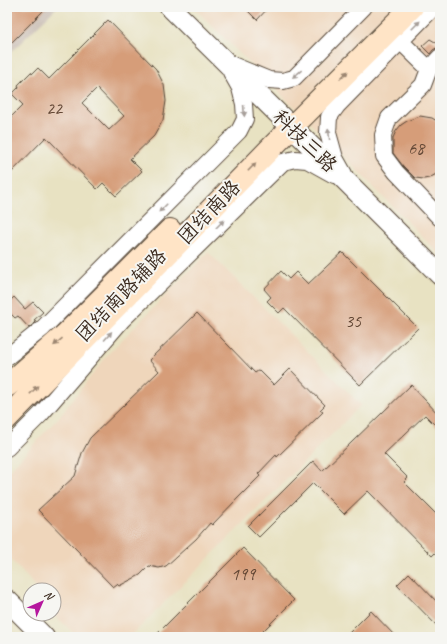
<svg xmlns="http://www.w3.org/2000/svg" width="447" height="644" font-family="Caveat,'LXGW WenKai TC',sans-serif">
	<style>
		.built { fill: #efd6bb }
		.industrial { fill: #cdc2b9 }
		.building { fill: #d69d79; fill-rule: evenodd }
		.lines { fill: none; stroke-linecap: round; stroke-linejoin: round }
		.minor-casing { stroke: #554637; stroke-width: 18 }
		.tertiary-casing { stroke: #554637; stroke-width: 22 }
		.secondary-casing { stroke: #554637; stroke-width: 24 }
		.minor { stroke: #fff; stroke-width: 16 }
		.tertiary { stroke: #fff; stroke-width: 20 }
		.secondary { stroke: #ffe4c6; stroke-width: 22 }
		.oneway { fill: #a79f9a }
		.oneway2 { fill: #9d8772 }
		.labels { text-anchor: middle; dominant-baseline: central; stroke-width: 4; stroke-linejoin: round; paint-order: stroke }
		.number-label { font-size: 18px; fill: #624735 }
		.street-label { font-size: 20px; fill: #3b2a1e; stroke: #f6f6f2 }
	</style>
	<rect width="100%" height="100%" fill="#f6f6f2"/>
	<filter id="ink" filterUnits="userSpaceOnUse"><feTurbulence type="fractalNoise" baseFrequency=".025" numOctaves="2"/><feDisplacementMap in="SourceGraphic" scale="8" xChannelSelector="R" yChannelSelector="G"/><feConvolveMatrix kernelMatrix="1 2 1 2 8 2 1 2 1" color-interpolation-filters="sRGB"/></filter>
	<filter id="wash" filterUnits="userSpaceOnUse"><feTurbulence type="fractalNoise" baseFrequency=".012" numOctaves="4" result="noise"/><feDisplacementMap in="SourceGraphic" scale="16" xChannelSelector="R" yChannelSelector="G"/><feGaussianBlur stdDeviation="0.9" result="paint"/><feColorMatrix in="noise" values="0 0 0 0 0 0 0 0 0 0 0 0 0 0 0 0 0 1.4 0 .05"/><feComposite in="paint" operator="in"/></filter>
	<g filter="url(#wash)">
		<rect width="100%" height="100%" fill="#e8e2c2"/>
		<path class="built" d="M193,7H440V255L345,158Z
			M208,252L361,405L130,637H78L53,614H54V590H36L29,579L7,556V473L59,417L110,352Z"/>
		<path class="industrial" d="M7,7H57L7,56Z"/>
		<g id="blocks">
			<path class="building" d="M7,7H47L7,47Z
				M244,7H269L257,20Z
				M108,20L156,69L164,85L166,101L163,120L154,136L130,159L142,171L116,196L103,183L97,189L46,137L7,177V121L23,105L12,94L19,87L18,85L31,72L32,74L38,68L49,79ZM97,88L124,116L109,130L82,103Z
				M430,39L440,45V46L433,50L430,54L422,46Z
				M420,116L432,118L440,123V172L429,178L424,179L415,178L403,166L393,153V138L396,131L401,125L407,121Z
				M342,252L418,328L360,385L284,308L279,313L267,301L271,297L264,289L281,271L289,279L296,272L308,284Z
				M14,297L25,309L33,302L43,312L34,320L36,321L29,328L18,316L15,318L7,310V304Z
				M197,313L255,373L259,370L274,385L290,369L325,405L320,410L323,412L277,457L276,455L258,474L260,476L238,498L212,525L210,523L196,539L166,566L159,568L149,566L140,575L119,586L117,584L113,587L38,510L75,476L82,453L90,438L159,371L149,360Z
				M411,385L440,416V430L425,415L384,454L408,478L404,482L440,518V548L432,556L368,491L344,514L313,483L259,537L248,526L313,461L322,471Z
				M243,548L294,600L257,637H154Z
				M409,573L440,605V629L397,585Z
				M371,611L396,637H345Z"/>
		</g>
	</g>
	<g filter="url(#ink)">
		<use href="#blocks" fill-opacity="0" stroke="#554637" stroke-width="1"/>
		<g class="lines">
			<g class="minor-casing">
				<path id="minor" d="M393,34L429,69L440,57
					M230,64L269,80L283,81L294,78L364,7
					M429,69L423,85L389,118L383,135L384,156L396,172L440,218
					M344,174L335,158L328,133L329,117L337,106L434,7
					M7,357L42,329L239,131L245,119L244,104L240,88L231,72
					M7,448L41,414L122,320L283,162L295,159L307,160L334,175"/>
			</g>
			<g class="tertiary-casing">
				<path id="tertiary" d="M170,7C260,96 351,185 440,275
					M7,600L44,637"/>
			</g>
			<g class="secondary-casing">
				<path id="secondary" d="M7,386L66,334L170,230
					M7,418L271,148L412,7"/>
			</g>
			<use href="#minor" class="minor"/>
			<use href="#tertiary" class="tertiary"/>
			<use href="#secondary" class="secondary"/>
		</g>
		<defs><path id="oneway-solid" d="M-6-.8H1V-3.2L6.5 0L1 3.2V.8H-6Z"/></defs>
		<g class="oneway">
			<use href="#oneway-solid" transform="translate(416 25) rotate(-45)"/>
			<use href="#oneway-solid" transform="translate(297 74) rotate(141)"/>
			<use href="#oneway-solid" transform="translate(244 111) rotate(86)"/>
			<use href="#oneway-solid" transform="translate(329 134) rotate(-96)"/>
			<use href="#oneway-solid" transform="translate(163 208) rotate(135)"/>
			<use href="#oneway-solid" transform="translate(220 224) rotate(-45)"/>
			<use href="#oneway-solid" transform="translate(108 336) rotate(-49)"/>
		</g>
		<g class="oneway2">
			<use href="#oneway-solid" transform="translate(344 75) rotate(-45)"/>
			<use href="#oneway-solid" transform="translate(252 167) rotate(-46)"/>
			<use href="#oneway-solid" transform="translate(58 342) rotate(139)"/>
			<use href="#oneway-solid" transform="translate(34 390) rotate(-46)"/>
		</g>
	</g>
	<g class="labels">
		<g class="number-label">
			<text x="54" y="108">22</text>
			<text x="416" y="148">68</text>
			<text x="353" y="321">35</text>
			<text x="243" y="574">199</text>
		</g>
		<g class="street-label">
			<text transform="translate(305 141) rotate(44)">科技三路</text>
			<text transform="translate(209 212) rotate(-46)">团结南路</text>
			<text transform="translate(121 295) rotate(-46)">团结南路辅路</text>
		</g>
	</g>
	<rect width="447" height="644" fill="none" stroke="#f6f6f2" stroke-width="24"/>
	<g transform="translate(42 602) rotate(45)"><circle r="19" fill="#f6f6f2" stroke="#aba49d"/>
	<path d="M0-3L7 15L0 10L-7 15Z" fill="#b5179e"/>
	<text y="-6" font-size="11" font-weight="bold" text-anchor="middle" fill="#3b2a1e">N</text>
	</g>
</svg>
